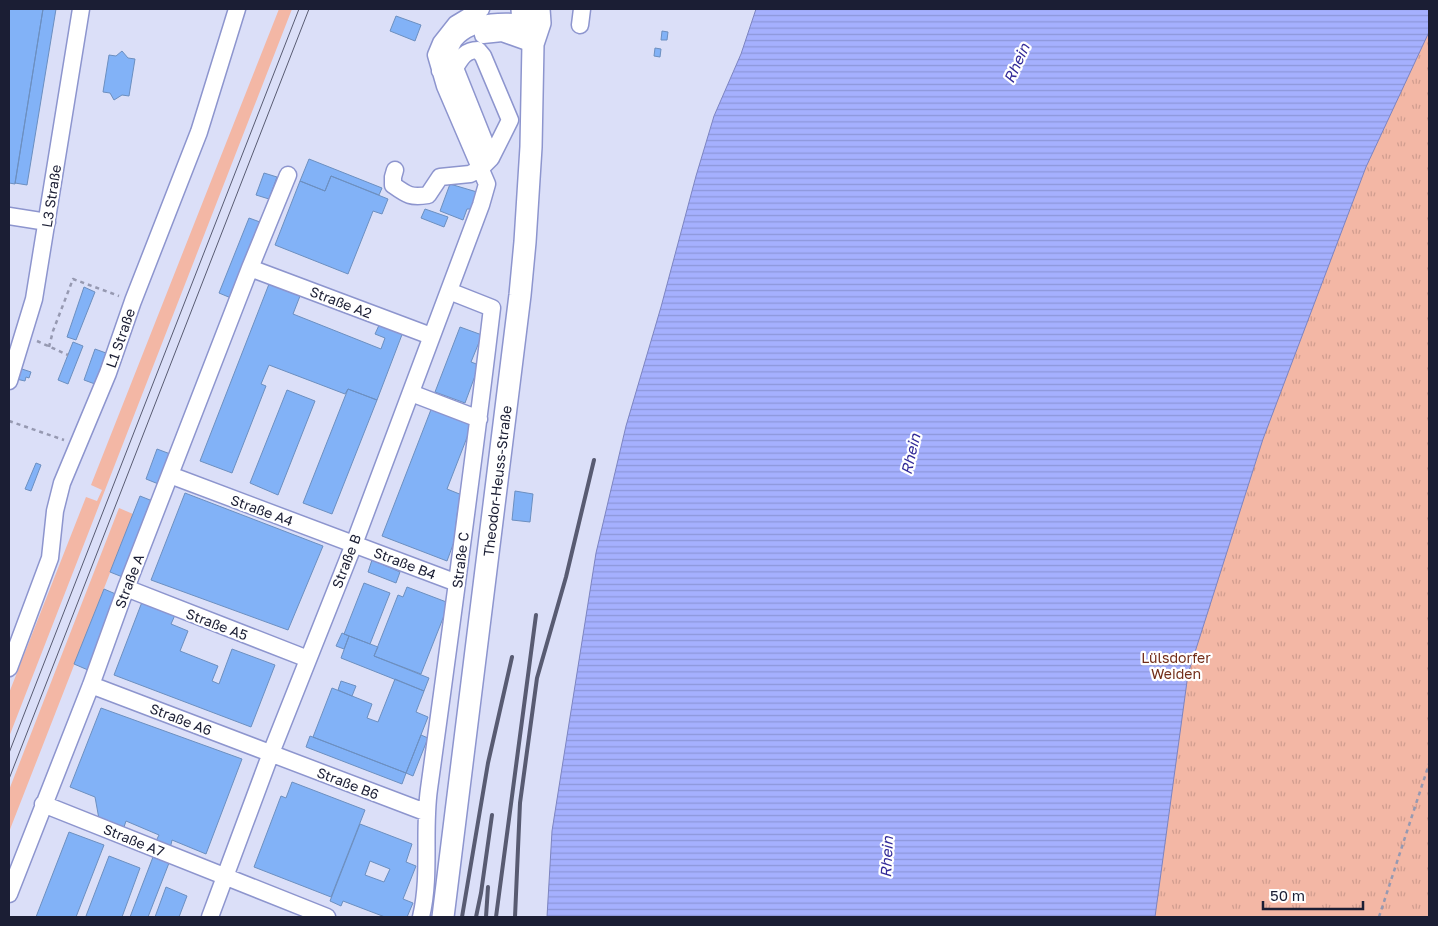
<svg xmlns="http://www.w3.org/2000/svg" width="1438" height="926" font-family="'Golos Text',sans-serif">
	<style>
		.green { fill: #f3b7a5 }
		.park { fill: url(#park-tufts) }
		.water { fill: url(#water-rules); stroke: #7c84c1 }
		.building { fill: #82b2f7; stroke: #6c8fc0; fill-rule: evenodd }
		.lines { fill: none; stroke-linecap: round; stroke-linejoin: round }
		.minor-casing { stroke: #8d95ce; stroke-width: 19 }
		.major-casing { stroke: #8d95ce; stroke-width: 24 }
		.path { stroke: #9699b1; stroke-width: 2.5; stroke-dasharray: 4 4; stroke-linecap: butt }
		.minor { stroke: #fff; stroke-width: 16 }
		.major { stroke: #fff; stroke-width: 21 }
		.tram { stroke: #585b72; stroke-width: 1 }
		.rail { stroke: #585b72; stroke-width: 4 }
		.labels { text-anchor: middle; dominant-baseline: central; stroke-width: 4.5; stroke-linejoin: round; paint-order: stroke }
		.street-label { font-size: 14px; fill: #1b1e34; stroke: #fff }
		.park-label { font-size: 14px; fill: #722d18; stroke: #fff }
		.water-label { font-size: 15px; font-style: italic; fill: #322a98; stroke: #fff }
	</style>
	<defs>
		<pattern id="park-tufts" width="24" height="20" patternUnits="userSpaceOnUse" patternTransform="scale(1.25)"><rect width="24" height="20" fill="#f3b7a5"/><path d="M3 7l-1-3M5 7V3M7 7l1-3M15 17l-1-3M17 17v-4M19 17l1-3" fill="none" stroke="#d09d8f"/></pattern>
		<pattern id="water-rules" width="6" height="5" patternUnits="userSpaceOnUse" patternTransform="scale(1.25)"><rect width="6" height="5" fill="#a5b0fe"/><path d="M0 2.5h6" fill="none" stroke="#8d97da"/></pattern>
	</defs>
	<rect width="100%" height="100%" fill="#dbdff8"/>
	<path class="green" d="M279,9H292L9,737V693L86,497L97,501L102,490L91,485Z
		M119,508L133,514L9,832V790Z"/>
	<path class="park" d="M1429,9V917H874Z"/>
	<path class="water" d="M756,9H1429V32L1366,167L1263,439L1188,674L1155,917H547L552,831L596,553L626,426L661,307L696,176L714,116L741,54Z"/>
	<path class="building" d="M9,9H43L15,184L9,183Z
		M43,9H56L27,185L15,183Z
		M396,16L421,25L415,41L390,31Z
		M662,31L668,32L667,40H661Z
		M655,48L661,49L660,57L654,56Z
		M122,51L128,58L135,59L129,96L122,95L114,100L110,93L103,92L109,55L116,56Z
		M309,159L382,188L379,195L331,176L325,191L300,181Z
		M264,173L277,177L269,199L256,195Z
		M331,176L388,199L382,214L373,211L348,274L275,245L300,181L325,191Z
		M450,184L477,192L474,209H467L463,220L440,211Z
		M425,209L448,217L444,227L421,218Z
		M249,218L260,222L231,298L219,293Z
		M269,284L300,296L293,314L381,349L385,338L375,334L380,323L403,332L377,400L348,389L345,394L269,365L261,384L266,386L232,473L200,461Z
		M84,287L95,292L76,340L67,337Z
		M460,327L482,335L471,362L479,365L465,403L435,392Z
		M73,342L83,346L68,384L58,380Z
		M95,349L106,353L95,384L84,380Z
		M19,368L31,372L29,378L26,377L25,381L16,379Z
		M348,389L377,400L332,514L303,503Z
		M287,390L315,401L278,495L250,483Z
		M432,407L473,422L447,489L462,495L458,508L454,542L447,561L382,536Z
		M157,449L173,455L161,485L146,479Z
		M36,463L41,465L31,491L25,489Z
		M515,491L533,494L530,522L512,520Z
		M185,493L323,546L288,630L151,580Z
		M140,496L155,502L125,578L110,572Z
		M372,560L400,572L396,583L368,572Z
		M364,583L390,593L370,644L344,634Z
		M407,587L449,603L421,674L374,656L398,595L403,597Z
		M104,589L118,595L88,670L74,664Z
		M142,602L175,615L171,624L188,631L180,651L218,666L212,681L219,684L232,649L275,665L251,727L114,675Z
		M342,633L349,636L344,649L336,646Z
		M349,636L378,647L374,656L429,678L424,691L341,658Z
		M395,679L424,691L416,712L428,717L406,773L313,737L332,688L372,704L367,718L378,722Z
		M341,681L356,686L352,696L338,690Z
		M101,708L242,759L206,854L172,840L170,849L155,843L159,835L126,821L123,830L99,819L95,797L70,787Z
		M421,735L428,738L413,776L406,773Z
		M310,736L406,773L402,784L306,747Z
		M292,782L365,810L331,897L254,867L281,796L286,798Z
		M360,824L412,844L406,862L416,866L403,899L413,903L407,917H385L343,901L341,906L330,901ZM370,861L390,869L384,882L365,875Z
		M69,832L104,845L76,917H36Z
		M109,856L140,868L122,917H90L86,916Z
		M153,857L169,863L148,917H130Z
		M166,887L187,896L179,917H155Z"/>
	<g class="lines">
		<g class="minor-casing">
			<path id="minor" d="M580,25L582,9
				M483,35L502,33L533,44
				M440,71C444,63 451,44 455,39C473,18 509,21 533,23
				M395,170L393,177V185C407,195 411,198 428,195L440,177L470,174L480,169L491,158L455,68C461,58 465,50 478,50L483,56L510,120L491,158
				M9,216L47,222
				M250,268L431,336
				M9,381L34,299L81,9
				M411,393L479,419
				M170,475L457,583
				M126,588L308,659
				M9,668L50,558L55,511L62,483L108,373L133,301L199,132L237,9
				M91,685L425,812
				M43,804L327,917
				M9,894L91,685L126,588L250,268L288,175
				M210,917L271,753L354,544L481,205L487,184L445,86L436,55L441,43L456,24L481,9
				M421,917C431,875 423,832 429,789C451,629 473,469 492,308L449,291"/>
		</g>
		<g class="major-casing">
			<path id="major" d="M522,9L523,22L533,44
				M443,917L520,295L525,242L531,147L533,44L540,23L539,9"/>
		</g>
		<path class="path" d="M37,341L68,355
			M49,347L53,331L73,279L119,296
			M9,421L64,440
			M1379,917L1429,764"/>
		<use href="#minor" class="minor"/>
		<use href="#major" class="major"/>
		<path class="tram" d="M9,753L299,9
			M9,779L309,9"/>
		<path class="rail" d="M462,917L488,763L512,657
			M476,917L481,893L492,815
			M486,917L488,887
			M496,917L536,615
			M515,917L520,803L537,678L566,577L594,460"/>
	</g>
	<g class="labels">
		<g class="street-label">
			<text transform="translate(51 196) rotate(-81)">L3 Straße</text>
			<text transform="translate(341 302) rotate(21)">Straße A2</text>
			<text transform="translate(120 338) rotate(-71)">L1 Straße</text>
			<text transform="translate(497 481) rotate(-83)">Theodor-Heuss-Straße</text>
			<text transform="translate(262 510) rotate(20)">Straße A4</text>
			<text transform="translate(460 560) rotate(-83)">Straße C</text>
			<text transform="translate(346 561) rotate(-69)">Straße B</text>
			<text transform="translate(405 563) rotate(21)">Straße B4</text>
			<text transform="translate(129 581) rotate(-69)">Straße A</text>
			<text transform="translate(217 624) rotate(21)">Straße A5</text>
			<text transform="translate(181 719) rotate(21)">Straße A6</text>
			<text transform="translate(348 783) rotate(21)">Straße B6</text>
			<text transform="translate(134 840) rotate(22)">Straße A7</text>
		</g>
		<g class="park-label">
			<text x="1176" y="657">Lülsdorfer<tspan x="1176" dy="16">Weiden</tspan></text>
		</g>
		<g class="water-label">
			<text transform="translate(1016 63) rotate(-66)">Rhein</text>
			<text transform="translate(910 454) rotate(-77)">Rhein</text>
			<text transform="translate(886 857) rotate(-87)">Rhein</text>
		</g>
	</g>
	<rect width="1438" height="926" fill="none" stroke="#1b1e34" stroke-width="20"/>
	<path d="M1263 901v8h100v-8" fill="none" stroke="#1b1e34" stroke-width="2.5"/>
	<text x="1270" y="901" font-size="15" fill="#1b1e34" stroke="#ffffff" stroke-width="4" paint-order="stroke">50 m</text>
</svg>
